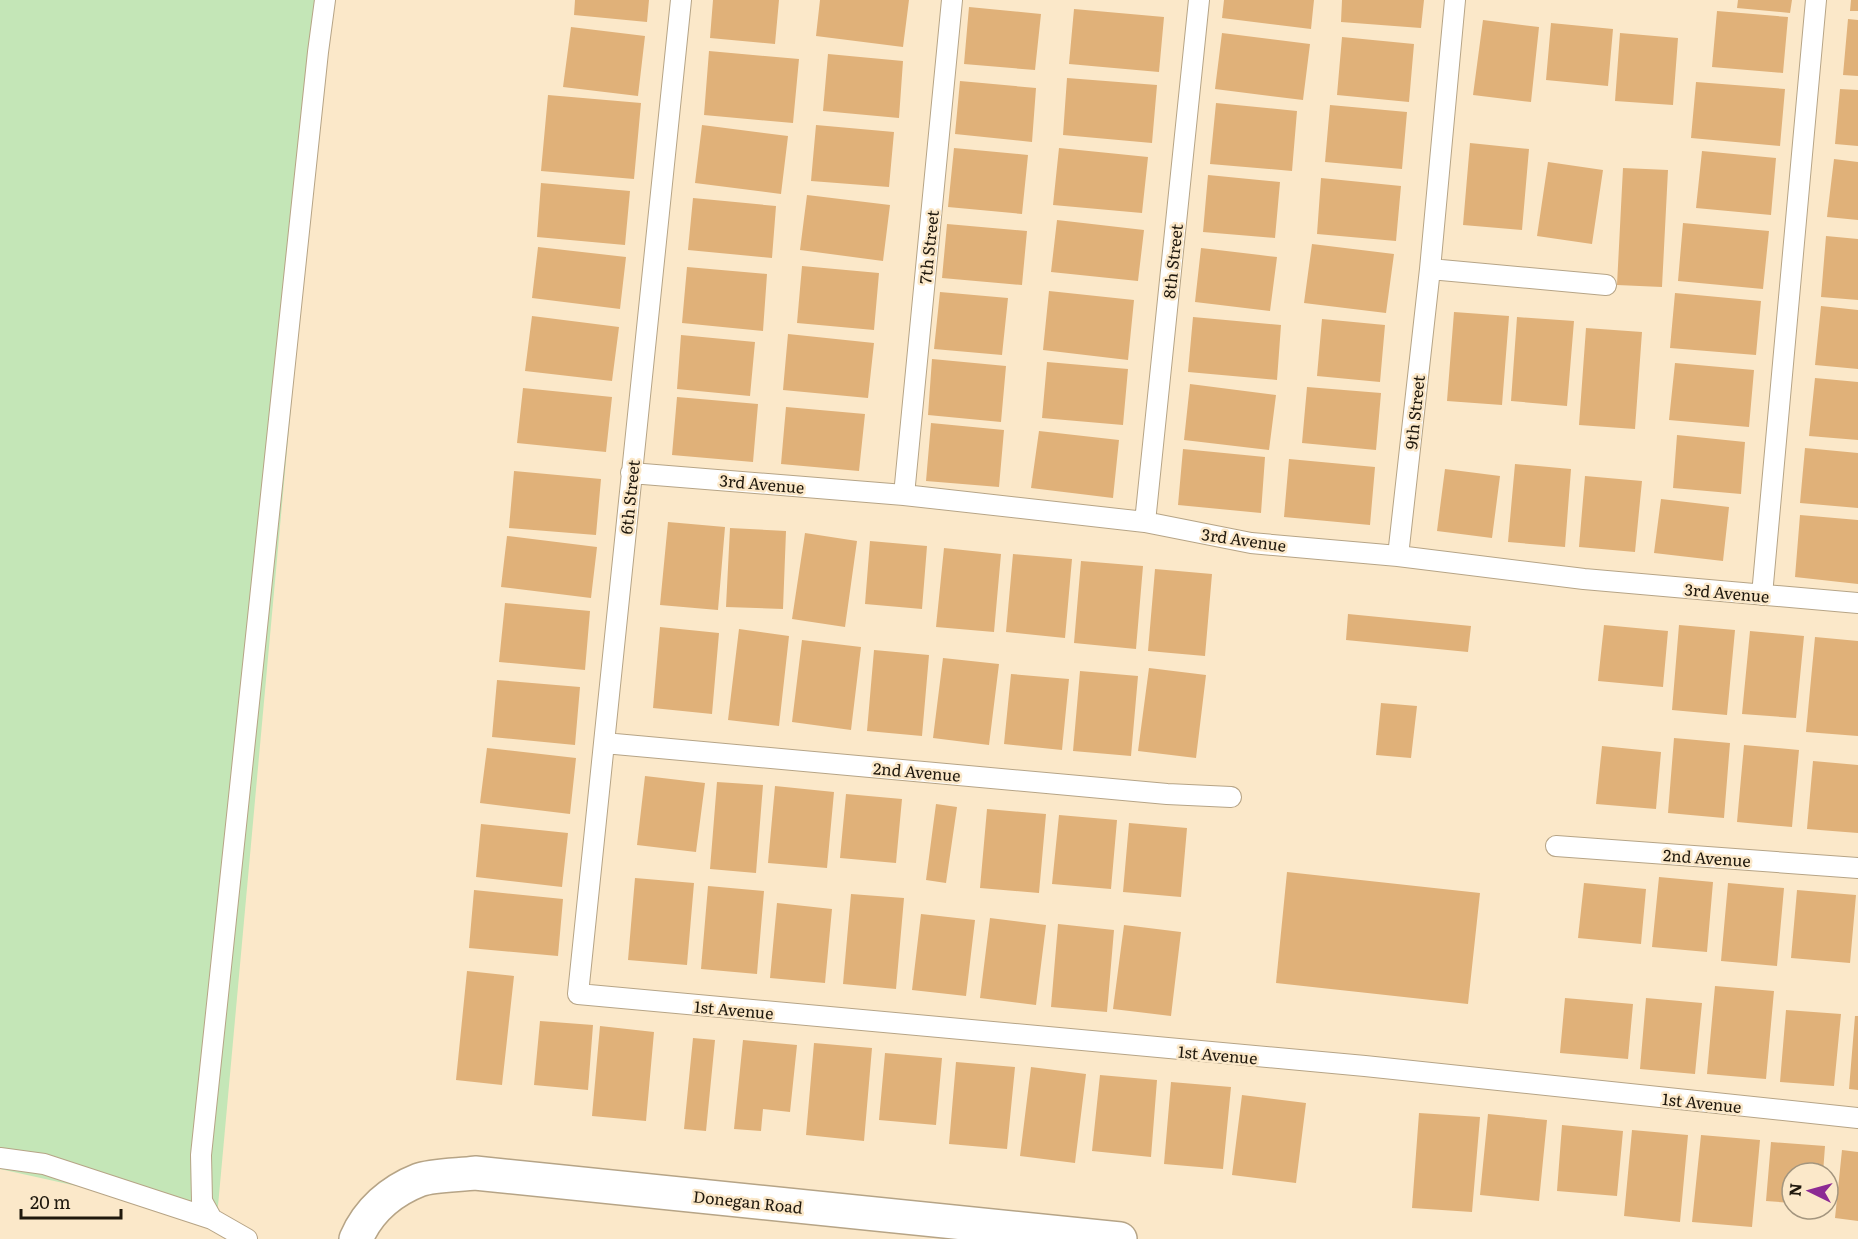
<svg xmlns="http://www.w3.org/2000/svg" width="1858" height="1239" font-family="Literata,serif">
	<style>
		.green { fill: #c4e6b7 }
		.building { fill: #e0b179 }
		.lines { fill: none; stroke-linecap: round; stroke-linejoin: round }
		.service-casing { stroke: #b6a486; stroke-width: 22 }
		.tertiary-casing { stroke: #b6a486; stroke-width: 36 }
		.service { stroke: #fff; stroke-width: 20 }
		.tertiary { stroke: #fff; stroke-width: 33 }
		.labels { text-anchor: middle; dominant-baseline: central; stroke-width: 5; stroke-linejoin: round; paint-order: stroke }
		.street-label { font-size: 16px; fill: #1f180d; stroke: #fbe8c9 }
	</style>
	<rect width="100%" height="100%" fill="#fbe8c9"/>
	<path class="green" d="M0,0H328L217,1217L0,1169Z"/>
	<path class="building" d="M575,0H649L647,22L574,15Z
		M713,0H779L775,44L710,38Z
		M820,0H909L903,47L816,36Z
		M1224,0H1314L1311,29L1222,18Z
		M1342,0H1424L1421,28L1341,22Z
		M1738,0H1792L1790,13L1737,8Z
		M1851,0H1858V11H1850Z
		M969,7L1041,14L1035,70L964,64Z
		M1074,9L1164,17L1159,72L1069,64Z
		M1717,11L1788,17L1783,73L1712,67Z
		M1848,19L1858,20V76L1843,75Z
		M1483,20L1539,27L1531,102L1473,95Z
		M1551,23L1613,29L1608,86L1546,80Z
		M571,27L645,36L638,96L563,87Z
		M1222,33L1310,44L1303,100L1215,89Z
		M1620,33L1678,38L1673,105L1615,101Z
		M1342,37L1414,44L1409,102L1337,95Z
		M709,51L799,59L793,123L704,115Z
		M828,54L903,61L899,118L823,111Z
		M1067,78L1157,85L1152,143L1063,135Z
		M960,81L1036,88L1032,142L955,134Z
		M1696,82L1785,89L1780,146L1691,138Z
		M1840,89L1858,90V146L1835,144Z
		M548,95L641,103L634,179L541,171Z
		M1216,103L1297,111L1292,171L1210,164Z
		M1330,105L1407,112L1402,169L1325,162Z
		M702,125L788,136L781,194L695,183Z
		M816,125L894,132L889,187L811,181Z
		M1470,143L1529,149L1522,230L1463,225Z
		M954,148L1028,155L1022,214L948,207Z
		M1059,148L1148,157L1142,213L1053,205Z
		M1702,151L1776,158L1771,215L1696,208Z
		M1834,159L1858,162V220L1827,217Z
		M1548,162L1603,170L1592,244L1537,236Z
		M1623,168L1668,170L1662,287L1617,285Z
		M1208,175L1280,182L1275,238L1203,232Z
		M1321,178L1401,186L1396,241L1317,234Z
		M541,183L630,191L625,245L537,237Z
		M807,195L890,205L883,261L800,250Z
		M693,198L776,206L772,258L688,250Z
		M1057,220L1144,230L1138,281L1051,272Z
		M1683,223L1769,231L1763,289L1678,281Z
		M947,224L1027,231L1022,285L942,278Z
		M1826,236L1858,239V300L1821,297Z
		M1312,244L1394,254L1386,313L1304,303Z
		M538,247L626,257L620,309L532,298Z
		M1201,248L1277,257L1270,311L1195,302Z
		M802,266L879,273L874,330L797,323Z
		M687,267L767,274L763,331L682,323Z
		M1049,291L1134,300L1128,360L1043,350Z
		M940,292L1008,298L1002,355L934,349Z
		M1675,293L1761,301L1756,355L1670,348Z
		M1821,306L1858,310V369L1815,365Z
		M1454,312L1509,316L1502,405L1447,401Z
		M532,316L619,327L612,381L525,371Z
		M1193,317L1281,325L1277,380L1188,372Z
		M1517,317L1574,321L1567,406L1511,401Z
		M1322,319L1385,325L1380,382L1317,376Z
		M1586,328L1642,332L1635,429L1579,425Z
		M788,334L874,343L868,398L783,390Z
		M681,335L755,342L750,396L677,389Z
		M932,359L1006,366L1001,422L928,415Z
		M1047,362L1128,369L1123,425L1042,418Z
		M1675,363L1754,370L1749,427L1669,420Z
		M1815,378L1858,382V440L1809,436Z
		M1190,384L1276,395L1269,450L1184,440Z
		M1307,387L1381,393L1376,450L1302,443Z
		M523,388L612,397L606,452L517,443Z
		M677,397L758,404L753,462L672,455Z
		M786,407L865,414L859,471L781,464Z
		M931,423L1004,430L999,487L926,481Z
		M1039,431L1119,440L1113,498L1031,488Z
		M1677,435L1745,442L1741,494L1673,488Z
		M1805,448L1858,453V508L1800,503Z
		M1183,449L1265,457L1261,513L1178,505Z
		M1289,459L1375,467L1370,525L1284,517Z
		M1515,464L1571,469L1565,547L1508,542Z
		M1445,469L1500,476L1492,538L1437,531Z
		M514,471L601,479L596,535L509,528Z
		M1585,476L1642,481L1635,552L1579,547Z
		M1661,499L1729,507L1723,561L1654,553Z
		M1800,515L1858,520V584L1795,577Z
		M668,522L725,527L718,610L660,605Z
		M730,528L786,531L783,609L726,607Z
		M805,533L857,541L845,627L792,619Z
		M507,536L597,547L591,598L501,587Z
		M870,541L927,546L922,609L865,604Z
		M944,548L1001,554L994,632L936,627Z
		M1013,554L1072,559L1065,638L1006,632Z
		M1081,561L1143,566L1136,649L1074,643Z
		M1155,569L1212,574L1205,656L1148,651Z
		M505,603L590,611L585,670L499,662Z
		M1348,614L1471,626L1468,652L1346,640Z
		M1604,625L1668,631L1663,687L1598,681Z
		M1679,625L1735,630L1727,715L1672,710Z
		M660,627L719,633L712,714L653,708Z
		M739,629L789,636L779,726L728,720Z
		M1750,631L1804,636L1796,718L1742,714Z
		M1815,637L1858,641V736L1806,732Z
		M802,640L861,647L851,730L792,722Z
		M874,650L929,655L922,736L867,731Z
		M943,658L999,664L989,745L933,738Z
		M1149,668L1206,675L1196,758L1138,751Z
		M1080,671L1138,676L1131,756L1073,751Z
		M1011,674L1069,679L1062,750L1004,744Z
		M497,680L580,687L575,745L492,737Z
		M1381,703L1417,706L1411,758L1376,755Z
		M1674,738L1730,743L1724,818L1668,813Z
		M1744,745L1799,750L1792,827L1737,822Z
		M1602,746L1661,752L1656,809L1596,804Z
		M487,748L576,758L570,814L480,803Z
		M1813,761L1858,765V833L1807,829Z
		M645,776L705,783L696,852L637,845Z
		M717,782L763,785L756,873L710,869Z
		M775,786L834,792L827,868L768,863Z
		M846,794L902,799L896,863L840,858Z
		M936,804L957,807L946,883L926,880Z
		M987,809L1046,814L1039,893L980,888Z
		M1059,815L1117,820L1111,889L1052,884Z
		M1129,823L1187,828L1181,897L1123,892Z
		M481,824L568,833L562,887L476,877Z
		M1287,872L1480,893L1468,1004L1276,983Z
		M1659,877L1713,882L1707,952L1652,947Z
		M635,878L694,883L687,965L628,960Z
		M1584,883L1646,889L1641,944L1578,938Z
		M1728,883L1784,888L1777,966L1721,961Z
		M708,886L764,891L757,974L701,969Z
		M474,890L563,899L558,956L469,948Z
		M1797,890L1856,895L1850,963L1791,958Z
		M851,894L904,898L896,989L843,984Z
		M777,903L832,909L825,983L770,978Z
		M921,914L975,920L966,996L912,990Z
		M990,918L1046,925L1036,1005L980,998Z
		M1058,924L1114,930L1107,1012L1051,1007Z
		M1124,925L1181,932L1171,1016L1113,1009Z
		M467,971L514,976L502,1085L456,1080Z
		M1715,986L1774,991L1766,1079L1707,1074Z
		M1565,998L1633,1004L1628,1059L1560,1053Z
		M1646,998L1702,1003L1695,1074L1640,1069Z
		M1786,1010L1841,1014L1834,1086L1780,1082Z
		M1855,1016H1858V1090L1849,1089Z
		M540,1021L593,1025L588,1090L534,1085Z
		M600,1026L654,1032L646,1121L592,1116Z
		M693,1038L715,1040L706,1131L684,1129Z
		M743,1040L797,1045L790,1112L763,1109L761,1131L734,1129Z
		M814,1043L872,1048L864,1141L806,1135Z
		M885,1053L942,1058L936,1125L879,1120Z
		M956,1062L1015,1067L1007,1149L949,1144Z
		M1031,1067L1086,1074L1075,1163L1020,1156Z
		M1100,1075L1157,1080L1151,1157L1092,1151Z
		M1171,1082L1231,1087L1223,1169L1164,1164Z
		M1242,1095L1306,1103L1296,1183L1232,1175Z
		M1419,1113L1480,1117L1472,1212L1412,1208Z
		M1488,1114L1547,1120L1539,1201L1480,1195Z
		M1562,1125L1623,1131L1617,1196L1557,1191Z
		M1632,1130L1688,1135L1680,1222L1624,1216Z
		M1701,1135L1760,1140L1752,1227L1692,1222Z
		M1771,1142L1825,1146L1823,1173H1792V1203L1766,1201Z
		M1842,1150L1858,1152V1221L1835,1218Z"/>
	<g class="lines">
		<g class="service-casing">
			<path id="service" d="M681,0L578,994L1365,1066L1858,1118
				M1430,269L1606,285
				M631,473L904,495L1145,522L1251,543L1398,556L1584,579L1858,603
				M904,495L952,0
				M1145,522L1199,0
				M1398,556L1430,269L1455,0
				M1762,595L1816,0
				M604,743L1167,794L1231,797
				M1556,846L1858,868
				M0,1158L44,1164L212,1219L247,1239
				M212,1219L202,1201L201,1155L318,52L325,0"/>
		</g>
		<g class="tertiary-casing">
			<path id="tertiary" d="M356,1239C368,1211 391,1191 419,1180C432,1175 461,1175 475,1173L1120,1239"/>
		</g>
		<use href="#service" class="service"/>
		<use href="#tertiary" class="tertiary"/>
	</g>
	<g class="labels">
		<g class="street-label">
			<text transform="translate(928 247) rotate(-84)">7th Street</text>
			<text transform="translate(1172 261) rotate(-84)">8th Street</text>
			<text transform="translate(1414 412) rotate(-84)">9th Street</text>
			<text transform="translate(762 483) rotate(5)">3rd Avenue</text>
			<text transform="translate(629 497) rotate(-84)">6th Street</text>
			<text transform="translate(1244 539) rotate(8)">3rd Avenue</text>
			<text transform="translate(1727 592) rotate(5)">3rd Avenue</text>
			<text transform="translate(917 771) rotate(5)">2nd Avenue</text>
			<text transform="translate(1707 857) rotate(4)">2nd Avenue</text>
			<text transform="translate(734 1009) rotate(5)">1st Avenue</text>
			<text transform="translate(1218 1054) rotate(5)">1st Avenue</text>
			<text transform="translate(1702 1102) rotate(6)">1st Avenue</text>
			<text transform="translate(748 1201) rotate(6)">Donegan Road</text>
		</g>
	</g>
	<g transform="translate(1810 1191) rotate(275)"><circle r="28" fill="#fbe8c9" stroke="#a3957e" stroke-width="1.5"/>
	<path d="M0-4.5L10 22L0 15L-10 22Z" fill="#8c2a93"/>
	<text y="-9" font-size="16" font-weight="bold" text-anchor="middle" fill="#1f180d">N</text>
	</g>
	<path d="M21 1209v9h100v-9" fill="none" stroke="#1f180d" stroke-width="3"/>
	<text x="30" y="1209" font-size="18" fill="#1f180d" stroke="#fbe8c9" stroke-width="4.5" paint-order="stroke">20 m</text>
</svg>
